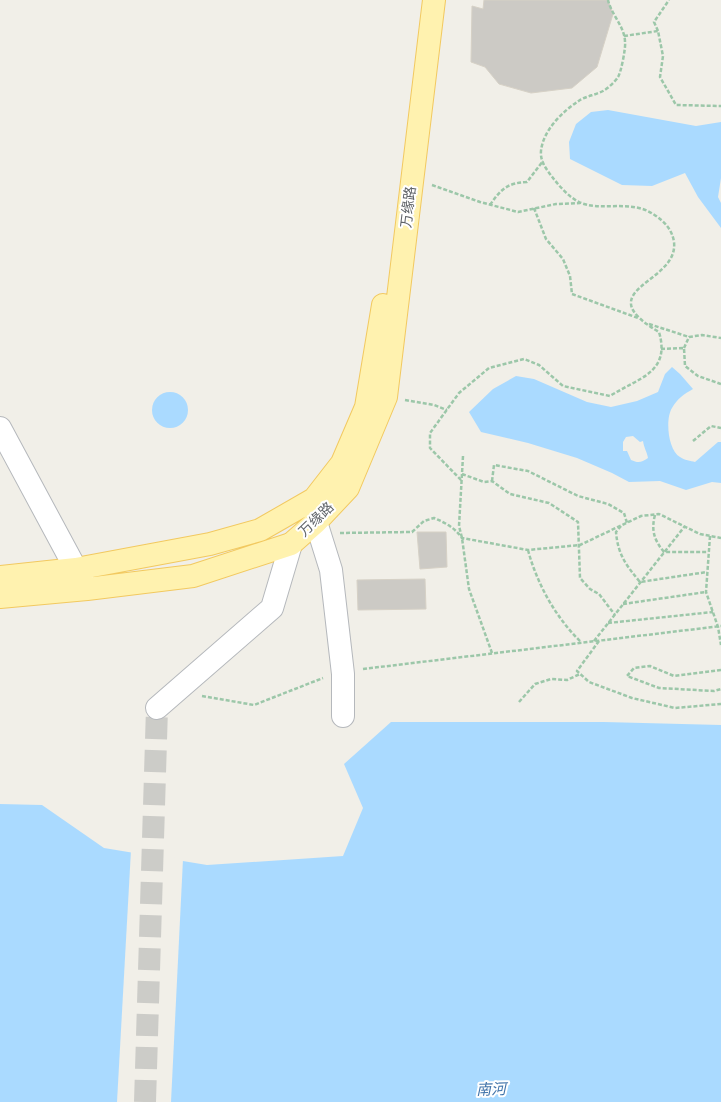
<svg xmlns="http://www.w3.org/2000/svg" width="721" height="1102" font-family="'PT Sans Narrow','Noto Sans SC',sans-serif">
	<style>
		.water { fill: #aadaff; fill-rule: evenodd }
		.pier { fill: #f1efe8 }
		.building { fill: #cccac5; stroke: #d6d1c6 }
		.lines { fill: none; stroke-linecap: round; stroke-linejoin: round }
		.minor-tunnel { stroke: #ccccc8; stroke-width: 22; stroke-dasharray: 22 11; stroke-linecap: butt }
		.minor-casing { stroke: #b5b8bc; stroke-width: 24 }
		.major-casing { stroke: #f2c960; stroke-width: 24 }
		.path { stroke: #9cc7a9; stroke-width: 2.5; stroke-dasharray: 4 2; stroke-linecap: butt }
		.minor { stroke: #fff; stroke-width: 22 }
		.major { stroke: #fff2af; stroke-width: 22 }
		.labels { text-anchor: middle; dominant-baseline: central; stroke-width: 4; stroke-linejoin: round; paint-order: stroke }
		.street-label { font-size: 14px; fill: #5f6368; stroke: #fff }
		.water-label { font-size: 15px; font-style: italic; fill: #4174aa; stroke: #fff }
	</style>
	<rect width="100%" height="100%" fill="#f1efe8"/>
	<path class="water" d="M608,110L696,126L721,122V178L718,197L721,203V228L698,197L685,173L652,186L622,185L570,159L569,142L576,124L591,112Z
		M672,367L680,374L693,389C684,394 677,399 672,408C665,419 668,450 680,457C684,460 691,461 695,462L718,442H721V483L712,482L686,490L660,481L629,482L612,473L577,458L528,443L481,432L469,412L493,389L516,376L534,379L587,402L611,407L637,401L658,392L665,374ZM633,436L640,442L643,441C644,448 647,452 648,458C641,463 638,463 631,460L627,451H623V442L626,437Z
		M152 410a18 18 0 1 1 36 0a18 18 0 1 1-36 0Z
		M391,722H604L721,725V1102H0V804L42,805L104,848L207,865L343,856L363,808L344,764Z"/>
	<path class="pier" d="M131,850L183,859L171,1102H117Z"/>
	<path class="building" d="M484,0H608L613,14L597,67L572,88L531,93L499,84L485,67L471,62L472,6L483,9Z
		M417,532H446L447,567L420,569Z
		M425,579L426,609L358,610L357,580Z"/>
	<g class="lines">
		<path class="minor-tunnel" d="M145,1102L157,708"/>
		<g class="minor-casing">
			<path id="minor" d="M0,428L85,586
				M316,522L331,570L343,674V716
				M157,708L272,608L291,544"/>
		</g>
		<g class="major-casing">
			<path id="major" d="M0,577L76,569L210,544L260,530L314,499L342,463L366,407L383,305
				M0,597L87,589L193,576L291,544L316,522L348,488L386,397L434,0"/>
		</g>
		<path class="path" d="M658,31L654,22L669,0
			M624,36L658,31L663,56L660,77L676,105L721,106
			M432,185L480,202L518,212L556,204L580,203
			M490,205C501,189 507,183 527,182L543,161
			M534,208L546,239L563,259L570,276L572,294L638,318
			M649,324L689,337
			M684,348L689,337L702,335L721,338
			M661,349L684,348L685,366L698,376L721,384
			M405,400L434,405L447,410
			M693,441L711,426L721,428
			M463,456L459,526L462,538L469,589L492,653
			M462,474L484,482L492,481L510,494L549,503L578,522L580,578L590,589L599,594L615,615
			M461,480L430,448V433L459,393L489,368L524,359L539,365L563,386L610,396C638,378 671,373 659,332C586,289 679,284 674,242C672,229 664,221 653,214C631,199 599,212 579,202C569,197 560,187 553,178C547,170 540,162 541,151C543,130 563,111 580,100C587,96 595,95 603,91C607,89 615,82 618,77C621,73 626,47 625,42C625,27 611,14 608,0
			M492,481L494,465L528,471L578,496L608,504L624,513L627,523
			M655,515C651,530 654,540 664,552H708
			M621,526L616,532C618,555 626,565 640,582L707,572
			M340,533L412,532L424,521L434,518C446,523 455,528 462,538L528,550L580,545L641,516L659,514L700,534L721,538
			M710,536L706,592L718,627L721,645
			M528,550C537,584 556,618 581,642
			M623,604L706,592
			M608,623L713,612
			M594,641L685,526
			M599,641L577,671L589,682L632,698L675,708L721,704
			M363,669L721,626
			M721,670L674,676L650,666L634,668L627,676L659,688L714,691L721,689
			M202,696L254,705L323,678
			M519,702L535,684L551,679L567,680L580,674"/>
		<use href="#minor" class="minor"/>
		<use href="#major" class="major"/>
	</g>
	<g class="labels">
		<g class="street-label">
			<text transform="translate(408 207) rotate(-83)">万缘路</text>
			<text transform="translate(316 519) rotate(-44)">万缘路</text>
		</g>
		<g class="water-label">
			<text transform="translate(491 1089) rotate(-2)">南河</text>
		</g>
	</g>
</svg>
